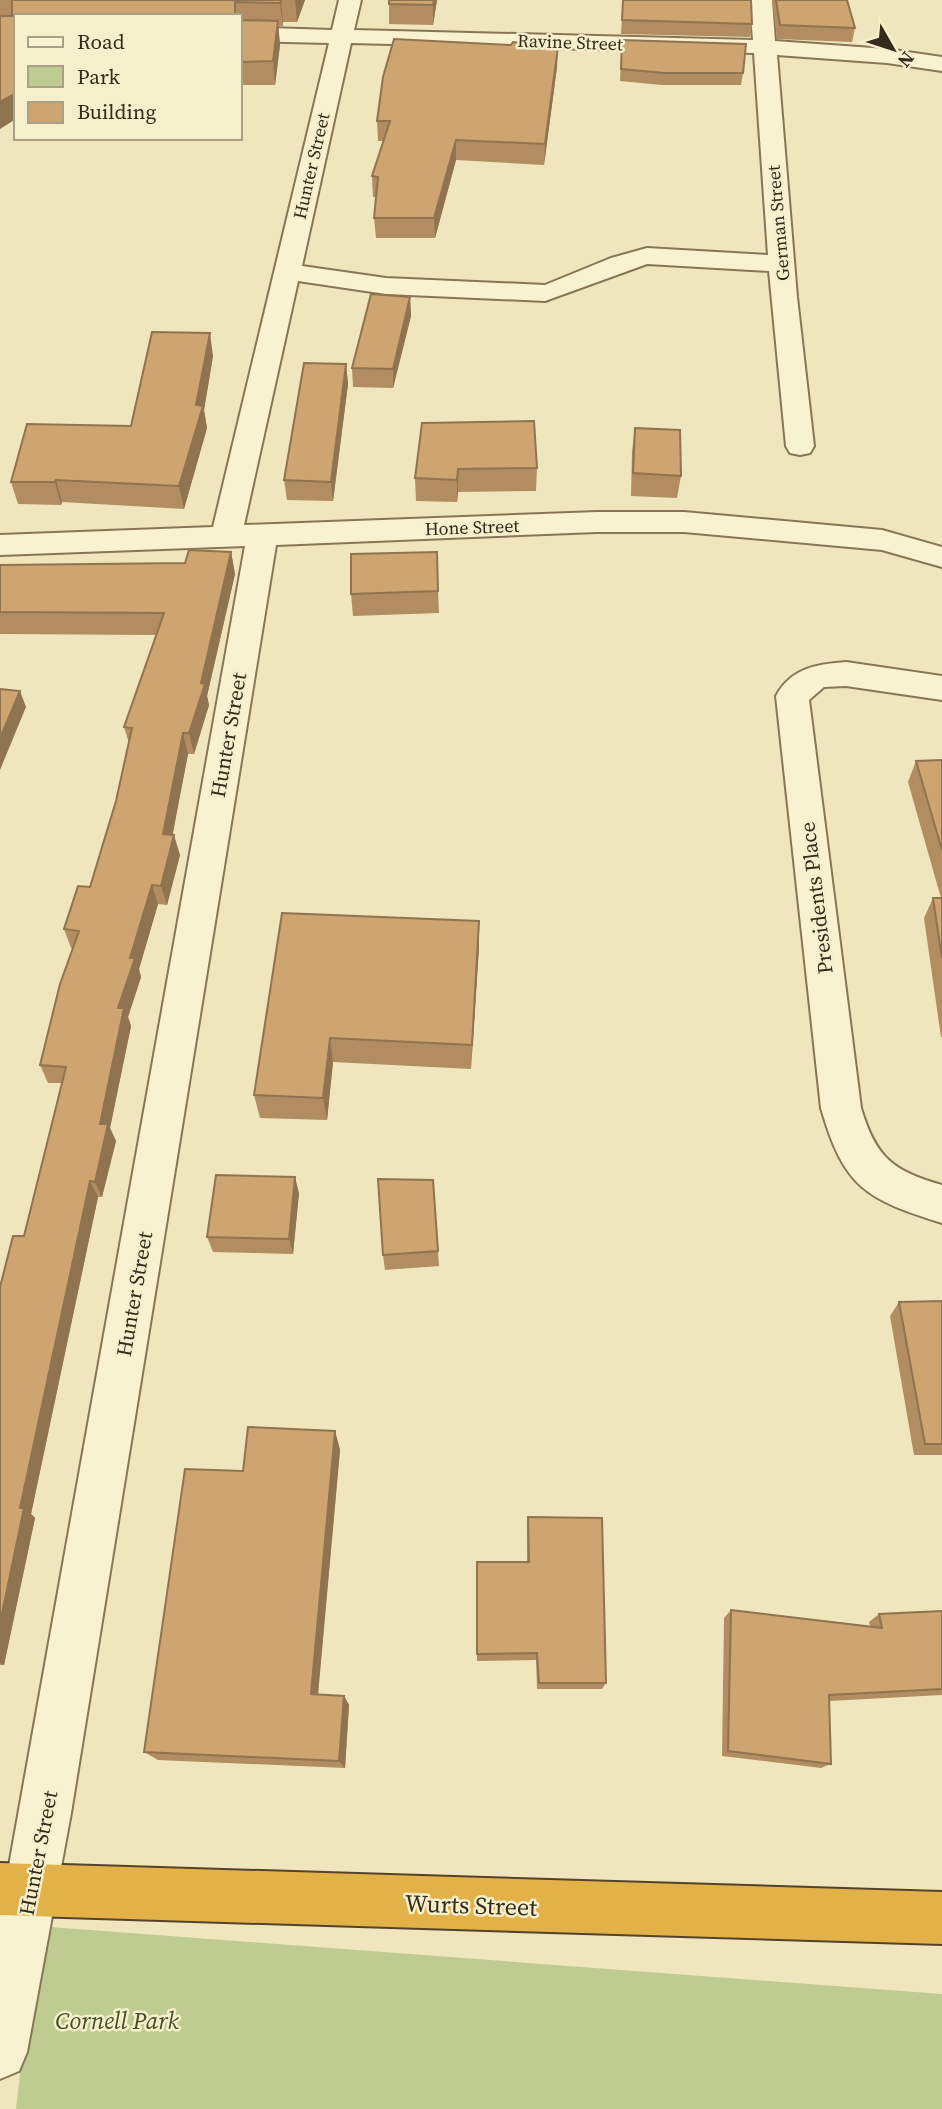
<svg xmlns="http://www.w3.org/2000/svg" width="942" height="2109" font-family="'Source Serif 4',serif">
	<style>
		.green { fill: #becc91 }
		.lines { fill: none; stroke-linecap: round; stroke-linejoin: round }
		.minor-casing { stroke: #877656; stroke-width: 4 }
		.highway-casing { stroke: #54432a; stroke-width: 4 }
		.minor { fill: #f9f2d0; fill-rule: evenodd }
		.highway { fill: #e2b249; fill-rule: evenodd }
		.wall { fill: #b18d61 }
		.shaded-wall { fill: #90734f }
		.building { fill: #cea471; stroke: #90734f; stroke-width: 2 }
		.labels { text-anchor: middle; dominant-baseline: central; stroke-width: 5; stroke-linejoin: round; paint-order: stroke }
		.far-street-label { font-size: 18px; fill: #352b1b; stroke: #f6efcc }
		.street-label { font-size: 21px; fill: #352b1b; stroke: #f6efcc }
		.near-street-label { font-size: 24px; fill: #352b1b; stroke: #f6efcc }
		.near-park-label { font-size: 24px; font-style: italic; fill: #405221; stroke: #f6efcc }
	</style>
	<rect width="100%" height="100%" fill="#efe6bd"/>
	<path class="green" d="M37,1926L942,1994V2109H16Z"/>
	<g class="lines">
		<g class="minor-casing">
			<path id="minor" d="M339,0H361L354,30L753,40L750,0H772L775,41L887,49L942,57V71L887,63L777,55L797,297L814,446L810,453L800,455L790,453L786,446L769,271L647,264L545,301L386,294L298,281L244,525L597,512H684L882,530L942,547V567L882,550L684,532H597L276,545L71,1813L27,2052L19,2071L0,2079V1916L245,546L0,555V535L213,527L329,43L240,41V27L332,30ZM351,43L754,53L768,255L647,248L611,258L545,285L386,278L302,266Z
				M846,662L942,676V700L846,686L824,687L809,700L861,1108C876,1158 893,1171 942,1185V1223C866,1199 844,1188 821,1108L776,696C791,668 817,664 846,662Z"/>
		</g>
		<g class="highway-casing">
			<path id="highway" d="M0,1863L942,1892V1944L0,1915Z"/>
		</g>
		<use href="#minor" class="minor"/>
		<use href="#highway" class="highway"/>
	</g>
	<path class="wall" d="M0,0H305L297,22H283V26H278L280,45L275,85H240V16H16L0,129Z
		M389,0H437L433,25L389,24Z
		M623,0L752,24L750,37L621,34Z
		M772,0H847L855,28L852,42L777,39Z
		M622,40L743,73L741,85H662L620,81Z
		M557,67L544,165L456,160L435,238H376L374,218L376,197H373L372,176L384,141H378L377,121Z
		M410,297L411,316L393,388L353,387L352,368Z
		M213,356L204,410L207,428L184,509L62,502L61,505L18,504L11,482L131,426Z
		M346,364L348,384L333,501L287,500L284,480Z
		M422,423L537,468L536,491L458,492L457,502L416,501L415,478Z
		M635,428L681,476L677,498L631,496L632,451Z
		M231,552L235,574L207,696L209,705L194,754H188L172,835L180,855L167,905L158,904L139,969L141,977L128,1017L131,1026L110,1128L116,1141L102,1197H98L31,1514L35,1518L4,1665H0V1287L24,1236L62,1083H48L40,1065L73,948H71L64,929L90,887L116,801L129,743L124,727L156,635L0,634V565L185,563Z
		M438,591L439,613L353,616L351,594Z
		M942,760V1037H941L924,918L933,898H941L908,782L916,761Z
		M282,913L479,947L471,1069L333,1062L327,1120L260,1118L254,1095Z
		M433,1180L439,1266L385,1270L383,1255Z
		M299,1193L293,1254L213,1252L207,1237Z
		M942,1301V1455H914L890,1316L899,1302Z
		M335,1431L340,1450L318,1695L344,1696L349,1705L345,1768L158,1760L144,1752L243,1471Z
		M528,1517L606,1683L602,1689H537L536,1660L477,1661V1562H527V1527Z
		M731,1610L870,1626L869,1622L879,1614L942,1611V1695L829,1701L831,1764L821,1768L722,1756L724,1618Z"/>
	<path class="shaded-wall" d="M281,0L283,22V26L280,3Z
		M295,0H305L297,22Z
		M434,0H437L433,25V5Z
		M278,21L280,45L275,85L273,61Z
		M558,47L557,67L544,165L545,144Z
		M16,93V119L0,129V102Z
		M456,140V160L435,238L434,218Z
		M410,297L411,316L393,388V369Z
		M210,333L213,356L204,410L207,428L184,509L179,486L196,405Z
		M346,364L348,384L333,501L331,482Z
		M458,469V492L457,502V480Z
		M56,480L62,502L61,505L55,482Z
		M231,552L235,574L207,696L209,705L194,754L189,733Z
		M20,691L26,707L0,770V738Z
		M183,733L188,754L169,854L163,834Z
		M174,835L180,855L167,905L161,886Z
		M152,885L158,904L139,969L141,977L128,1017L131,1026L110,1128L116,1141L102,1197L95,1182L100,1124L118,1008L130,958Z
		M479,921V947L471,1069L472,1045Z
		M330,1038L333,1062L327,1120L323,1098Z
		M295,1177L299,1193L293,1254L289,1239Z
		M90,1181L98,1197L31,1514L35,1518L4,1665L0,1663V1623L20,1508Z
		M335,1431L340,1450L317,1704L311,1694Z
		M344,1696L349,1705L345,1768L339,1761Z"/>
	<path class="building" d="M12,0H281L280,3L235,2V16H16V93L0,102V16H12Z
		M389,0H434L433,5L389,4Z
		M623,0H751L752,24L622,20Z
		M776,0H847L855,28L780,25Z
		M240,20L278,21L273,61L240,62Z
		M394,39L511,45L513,42L558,47L545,144L456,140L434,218H374L378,177L372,176L390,121H377L383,77Z
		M622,40L746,44L743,73H664L621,69Z
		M371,294L410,297L393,369L352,368Z
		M152,332L210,333L196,405L203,406L179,486L56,480L55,482H11L27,424L131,426Z
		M304,363L346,364L331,482L284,480Z
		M534,421L537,468L458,469L457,480L415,478L422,423Z
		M635,428L680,430L681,476L633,473Z
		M189,550L231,552L201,683L205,684L189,733H183L163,834L174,835L161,886L152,885L130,958H135L118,1008H124L100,1124H108L95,1182L90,1181L20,1508H24L0,1623V1287L13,1236H24L66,1067L40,1065L60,984L79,931L64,929L78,886L90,887L116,801L132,728L124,727L164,613L0,612V565L185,563Z
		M437,552L438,591L351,594V554Z
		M0,689L20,691L0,738Z
		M942,760V850L916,761Z
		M933,898H942V958Z
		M282,913L479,921L472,1045L330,1038L323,1098L254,1095Z
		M216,1175L295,1177L289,1239L207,1237Z
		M378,1179L433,1180L438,1251L383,1255Z
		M942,1301V1444H925L899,1302Z
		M248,1427L335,1431L311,1694L344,1696L339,1761L144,1752L185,1469L243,1471Z
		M528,1517L602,1518L606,1683H539L537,1653L477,1654V1562H529Z
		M731,1610L882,1628L879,1614L942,1611V1689L829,1695L831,1764L728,1751Z"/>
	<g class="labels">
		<g class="far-street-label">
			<text transform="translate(570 42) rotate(2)">Ravine Street</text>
			<text transform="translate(311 166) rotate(-77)">Hunter Street</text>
			<text transform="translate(778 223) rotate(-95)">German Street</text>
			<text transform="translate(472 527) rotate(-2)">Hone Street</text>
		</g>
		<g class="street-label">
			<text transform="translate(228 735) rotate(-80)">Hunter Street</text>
			<text transform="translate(816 898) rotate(-97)">Presidents Place</text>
			<text transform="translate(134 1294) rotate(-80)">Hunter Street</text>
			<text transform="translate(38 1853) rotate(-79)">Hunter Street</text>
		</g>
		<g class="near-street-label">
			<text transform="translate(471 1905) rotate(2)">Wurts Street</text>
		</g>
		<g class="near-park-label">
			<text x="117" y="2020">Cornell Park</text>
		</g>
	</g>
	<rect x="14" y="14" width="228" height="126" fill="#f6efcc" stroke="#a9a185" stroke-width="2"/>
	<rect x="28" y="37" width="35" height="10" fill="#f9f2d0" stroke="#a9a185" stroke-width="2"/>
	<text x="77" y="49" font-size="21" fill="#352b1b">Road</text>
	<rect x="28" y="66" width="35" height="21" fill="#becc91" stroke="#a9a185" stroke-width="2"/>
	<text x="77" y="84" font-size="21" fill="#352b1b">Park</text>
	<rect x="28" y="102" width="35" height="21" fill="#cea471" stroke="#a9a185" stroke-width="2"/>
	<text x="77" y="119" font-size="21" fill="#352b1b">Building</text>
	<g transform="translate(893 49) rotate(129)" stroke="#f6efcc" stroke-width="5" paint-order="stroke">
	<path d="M0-5L12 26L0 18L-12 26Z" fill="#352b1b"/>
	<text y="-10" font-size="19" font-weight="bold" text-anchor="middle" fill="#352b1b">N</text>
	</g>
</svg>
